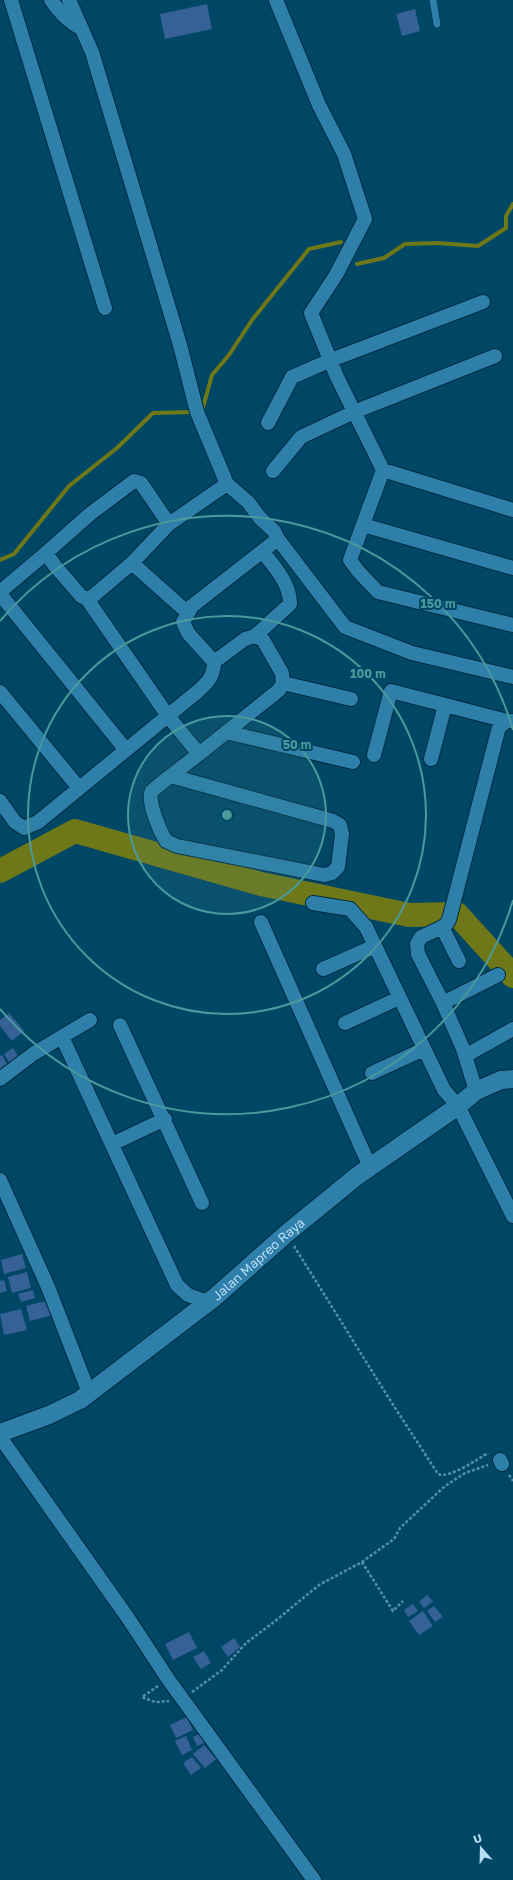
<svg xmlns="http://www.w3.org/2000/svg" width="513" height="1880" font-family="'Golos Text',sans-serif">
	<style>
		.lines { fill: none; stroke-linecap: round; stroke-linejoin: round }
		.stream { stroke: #6f7818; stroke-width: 4 }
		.river { stroke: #6f7818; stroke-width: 24 }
		.building { fill: #356197 }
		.service-casing { stroke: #002c41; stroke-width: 8 }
		.minor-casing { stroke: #002c41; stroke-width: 16 }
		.tertiary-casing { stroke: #002c41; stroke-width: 20 }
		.path { stroke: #578ea9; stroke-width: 2.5; stroke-dasharray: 3 2; stroke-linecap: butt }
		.service { stroke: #2e7fa9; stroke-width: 7 }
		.minor { stroke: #2e7fa9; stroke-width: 14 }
		.tertiary { stroke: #2e7fa9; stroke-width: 18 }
		.ring { fill: none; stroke: #4a9a9d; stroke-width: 2 }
		.labels { text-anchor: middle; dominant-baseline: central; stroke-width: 4; stroke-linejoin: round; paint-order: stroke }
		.street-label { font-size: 13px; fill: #b9def4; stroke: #004766 }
		.centre { fill: #4a9a9d; stroke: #004766; stroke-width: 2 }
		.ring-label { font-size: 12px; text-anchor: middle; font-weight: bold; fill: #4a9a9d; stroke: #004766; stroke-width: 4; stroke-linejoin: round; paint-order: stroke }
	</style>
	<rect width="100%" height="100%" fill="#004766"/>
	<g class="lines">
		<path class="stream" d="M357,264L384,258L405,244L437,243L478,246L506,228V216L513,204
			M202,411L212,375L229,355L252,320L309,249L341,242
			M0,560L14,554L69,486L117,448L153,413L194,412"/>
		<path class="river" d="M0,871L75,831L261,884L409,915L457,914L513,976"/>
	</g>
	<path class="building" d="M207,4L212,29L165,39L160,14Z
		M415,9L420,31L402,36L396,14Z
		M9,1013L24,1031L12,1041L0,1026V1020Z
		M13,1048L21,1061L12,1067L4,1054Z
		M2,1055L10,1070L0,1076V1056Z
		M22,1254L26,1268L4,1274L1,1260Z
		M27,1272L31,1288L12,1293L8,1277Z
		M4,1280L7,1291L0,1293V1281Z
		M33,1290L35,1298L21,1302L18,1294Z
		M53,1299L56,1314L30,1321L26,1306Z
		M21,1309L27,1330L4,1335L0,1314Z
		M427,1595L433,1601L424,1608L419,1602Z
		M413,1604L418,1611L408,1617L404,1610Z
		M434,1606L443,1617L435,1622L427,1611Z
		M423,1611L433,1626L419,1635L409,1621Z
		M189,1632L197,1648L173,1660L165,1644Z
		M234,1638L240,1647L228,1657L221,1647Z
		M204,1651L211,1663L201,1669L193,1657Z
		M187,1717L193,1730L176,1738L170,1725Z
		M202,1733L206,1742L197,1746L193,1737Z
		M186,1736L192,1750L182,1755L175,1741Z
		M204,1745L216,1759L205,1768L193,1754Z
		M192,1757L201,1768L191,1775L183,1763Z"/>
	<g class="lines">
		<g class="service-casing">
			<path id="service" d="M433,0L437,24"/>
		</g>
		<g class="minor-casing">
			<path id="minor" d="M11,0L105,308
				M51,0C60,13 68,21 82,29
				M276,0L319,105L344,154L365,219L336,275L311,313L337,377L383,470L350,560L358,571L378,592L513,625
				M268,423L292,377L331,360L483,302
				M383,470L513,510
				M273,471L301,437L354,412L495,356
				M363,525L513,568
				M278,539L345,627L412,653L513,677
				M46,553L90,514L134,481L141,483L169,524
				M132,563L169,524L227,484
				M0,592L46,553L55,566L81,596L87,599L93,596L132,563L188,613
				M0,594L126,750
				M87,599L168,716L199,754C187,763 176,772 164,781C161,784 155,788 152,791C146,800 161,833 166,841L177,846L324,875L332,873L338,867L342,834L340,825L333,821L171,776
				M214,662L245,639L255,636L290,604C290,583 275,568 263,552
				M283,683L351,699
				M0,692L79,788
				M226,732L353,762
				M199,754L279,690L283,683L282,673L263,640L255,636
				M374,755L391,691L507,721
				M431,759L445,705
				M0,801L15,822L24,828L38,822L197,692C207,683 214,677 214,662L188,633L183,622L192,606L278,539L274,531L260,518L248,502L227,484L197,412L180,345L92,52L69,0
				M313,903L350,909L366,927L444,1090L458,1106L513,1216
				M261,922L370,1167
				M442,927L459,961
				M323,969L375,946
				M443,1003L498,975
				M345,1023L399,998
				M120,1025L202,1203
				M62,1037L177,1285L188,1295L208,1302
				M465,1056L513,1029
				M372,1073L424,1049
				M0,1079L33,1054L90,1020
				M476,1091L463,1049L443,1003L418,954L417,944L421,937L445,926L449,920L499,727L507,721H513
				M112,1144L165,1119
				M0,1180L48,1287L89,1393
				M0,1437L128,1618L168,1679L314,1880
				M500,1460L502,1464"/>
		</g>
		<g class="tertiary-casing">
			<g id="tertiary">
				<path id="s1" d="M0,1433L49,1415L80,1400L215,1297L286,1234L357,1176L458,1106L476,1091L501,1080L513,1079"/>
			</g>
		</g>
		<path class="path" d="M294,1246L390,1400L438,1474C449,1479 478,1459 488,1453
			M509,1475L513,1481
			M362,1562L393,1611L403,1601
			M158,1686L142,1697L155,1702L169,1701
			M192,1692L222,1670L246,1643L274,1622L319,1585L362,1562L394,1539L400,1528L445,1486L465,1473L488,1465"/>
		<use href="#service" class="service"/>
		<use href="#minor" class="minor"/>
		<use href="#tertiary" class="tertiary"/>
	</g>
	<circle cx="227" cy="815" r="99" fill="#4a9a9d" fill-opacity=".12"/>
	<g class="ring">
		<circle cx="227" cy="815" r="99"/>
		<circle cx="227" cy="815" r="199"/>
		<path d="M513 900A298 298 0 0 1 0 1009M0 621A298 298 0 0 1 513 730"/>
	</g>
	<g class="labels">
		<g class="street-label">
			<text stroke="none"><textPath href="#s1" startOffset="314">Jalan Mapreo Raya</textPath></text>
		</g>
	</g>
	<circle cx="227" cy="815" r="6" class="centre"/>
	<g class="ring-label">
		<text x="438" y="608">150 m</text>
		<text x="368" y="678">100 m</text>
		<text x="297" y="749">50 m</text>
	</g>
	<g transform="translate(481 1848) rotate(340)" stroke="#004766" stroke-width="3" paint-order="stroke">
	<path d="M0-3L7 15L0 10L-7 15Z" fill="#b9def4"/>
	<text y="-6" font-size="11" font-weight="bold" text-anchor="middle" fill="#b9def4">U</text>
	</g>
</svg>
